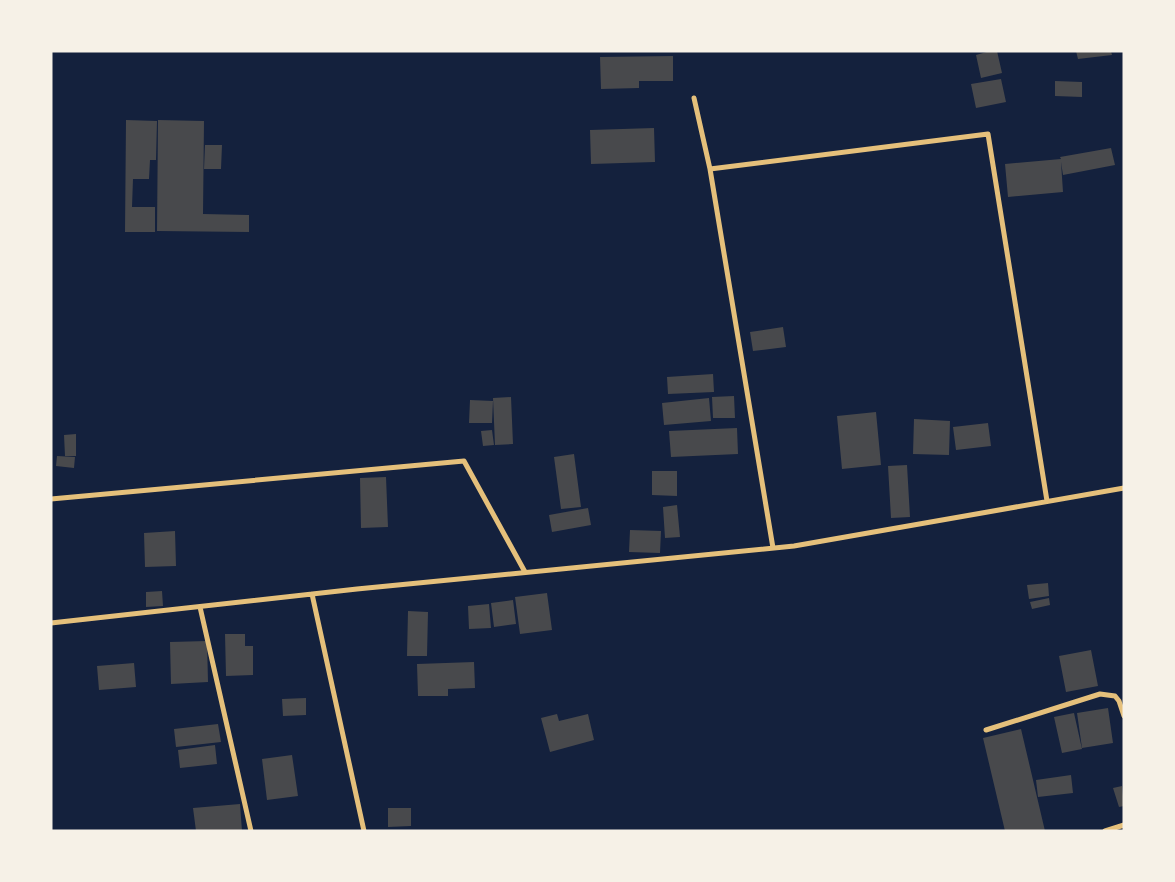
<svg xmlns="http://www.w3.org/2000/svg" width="1175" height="882" font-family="Rubik,sans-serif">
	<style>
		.building { fill: #48494c }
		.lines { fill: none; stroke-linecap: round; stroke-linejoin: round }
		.minor { stroke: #e5c07b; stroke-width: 5 }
	</style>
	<rect width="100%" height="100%" fill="#14213d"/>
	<path class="building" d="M990,51H997L1002,73L981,78L976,55Z
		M1076,51H1111L1112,55L1078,59Z
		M673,56V81H639V88L601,89L600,57Z
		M1001,79L1006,102L976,108L971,84Z
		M1055,81L1082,82V97L1055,96Z
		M126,120L157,121L156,160H150L149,179H133L132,207H155V232H125Z
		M158,120L204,121L203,214L249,215V232L157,231Z
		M654,128L655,162L591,164L590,130Z
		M205,145H222L221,169H204Z
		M1111,148L1115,165L1063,175L1061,162L1063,192L1008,197L1005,164L1061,159L1060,157Z
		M783,327L786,347L753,351L750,332Z
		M713,374L714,392L668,394L667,377Z
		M734,396L735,418H713L712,397Z
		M511,397L513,444L495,445L493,398Z
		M709,398L711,421L664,425L662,403Z
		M470,400L493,401L492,423H469Z
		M876,412L881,465L842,469L837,416Z
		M914,419L950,421L949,455L913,454Z
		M988,423L991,446L956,450L953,427Z
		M737,428L738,454L671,457L669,431Z
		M492,430L494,445L483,446L481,431Z
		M76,434V456H65L64,435Z
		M574,454L581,507L561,509L554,457Z
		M57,456L75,457L74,468L56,466Z
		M907,465L910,517L891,518L888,466Z
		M652,471H677V496L652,495Z
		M386,477L388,527L361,528L360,478Z
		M677,505L680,537L665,538L663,507Z
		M588,508L591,525L552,532L549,515Z
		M630,530L661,531L660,553L629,552Z
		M175,531L176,566L145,567L144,533Z
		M1048,583L1049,596L1029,599L1027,585Z
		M162,591L163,606L146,607V592Z
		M547,593L552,630L520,634L515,597Z
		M1049,598L1050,605L1032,609L1030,602Z
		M513,600L516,624L494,627L491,603Z
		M489,604L491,628L469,629L468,606Z
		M408,611L428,612L427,656H407Z
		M225,634H245V646H253V675L226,676Z
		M207,641L208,682L171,684L170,642Z
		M1091,650L1098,686L1066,692L1059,656Z
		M474,662L475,688L448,689V696H418L417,664Z
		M134,663L136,687L99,690L97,666Z
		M306,698V715L283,716L282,699Z
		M1108,708L1113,743L1082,748L1077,713Z
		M1074,713L1082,749L1062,753L1054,717Z
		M557,714L559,721L588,714L594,740L550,752L541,718Z
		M218,724L221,742L176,747L174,729Z
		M1021,729L1045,831H1005L983,738Z
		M215,745L217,764L180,768L178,750Z
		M292,755L298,796L267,800L262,759Z
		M1071,775L1073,793L1038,797L1036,780Z
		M1122,786L1124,806L1119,807L1113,788Z
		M240,804L242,831H196L193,808Z
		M388,808H411V826L388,827Z"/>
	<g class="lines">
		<path class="minor" d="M694,98L710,169L773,548
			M710,169L988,134L1047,501
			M51,499L464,461L525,572
			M312,594L364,831
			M200,607L251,831
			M51,623L357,589L794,546L1124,488
			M986,730L1100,694L1115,696L1119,701L1124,716
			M1105,831L1124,825"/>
	</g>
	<rect width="1175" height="882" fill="none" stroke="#f6f1e7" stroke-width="105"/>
</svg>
